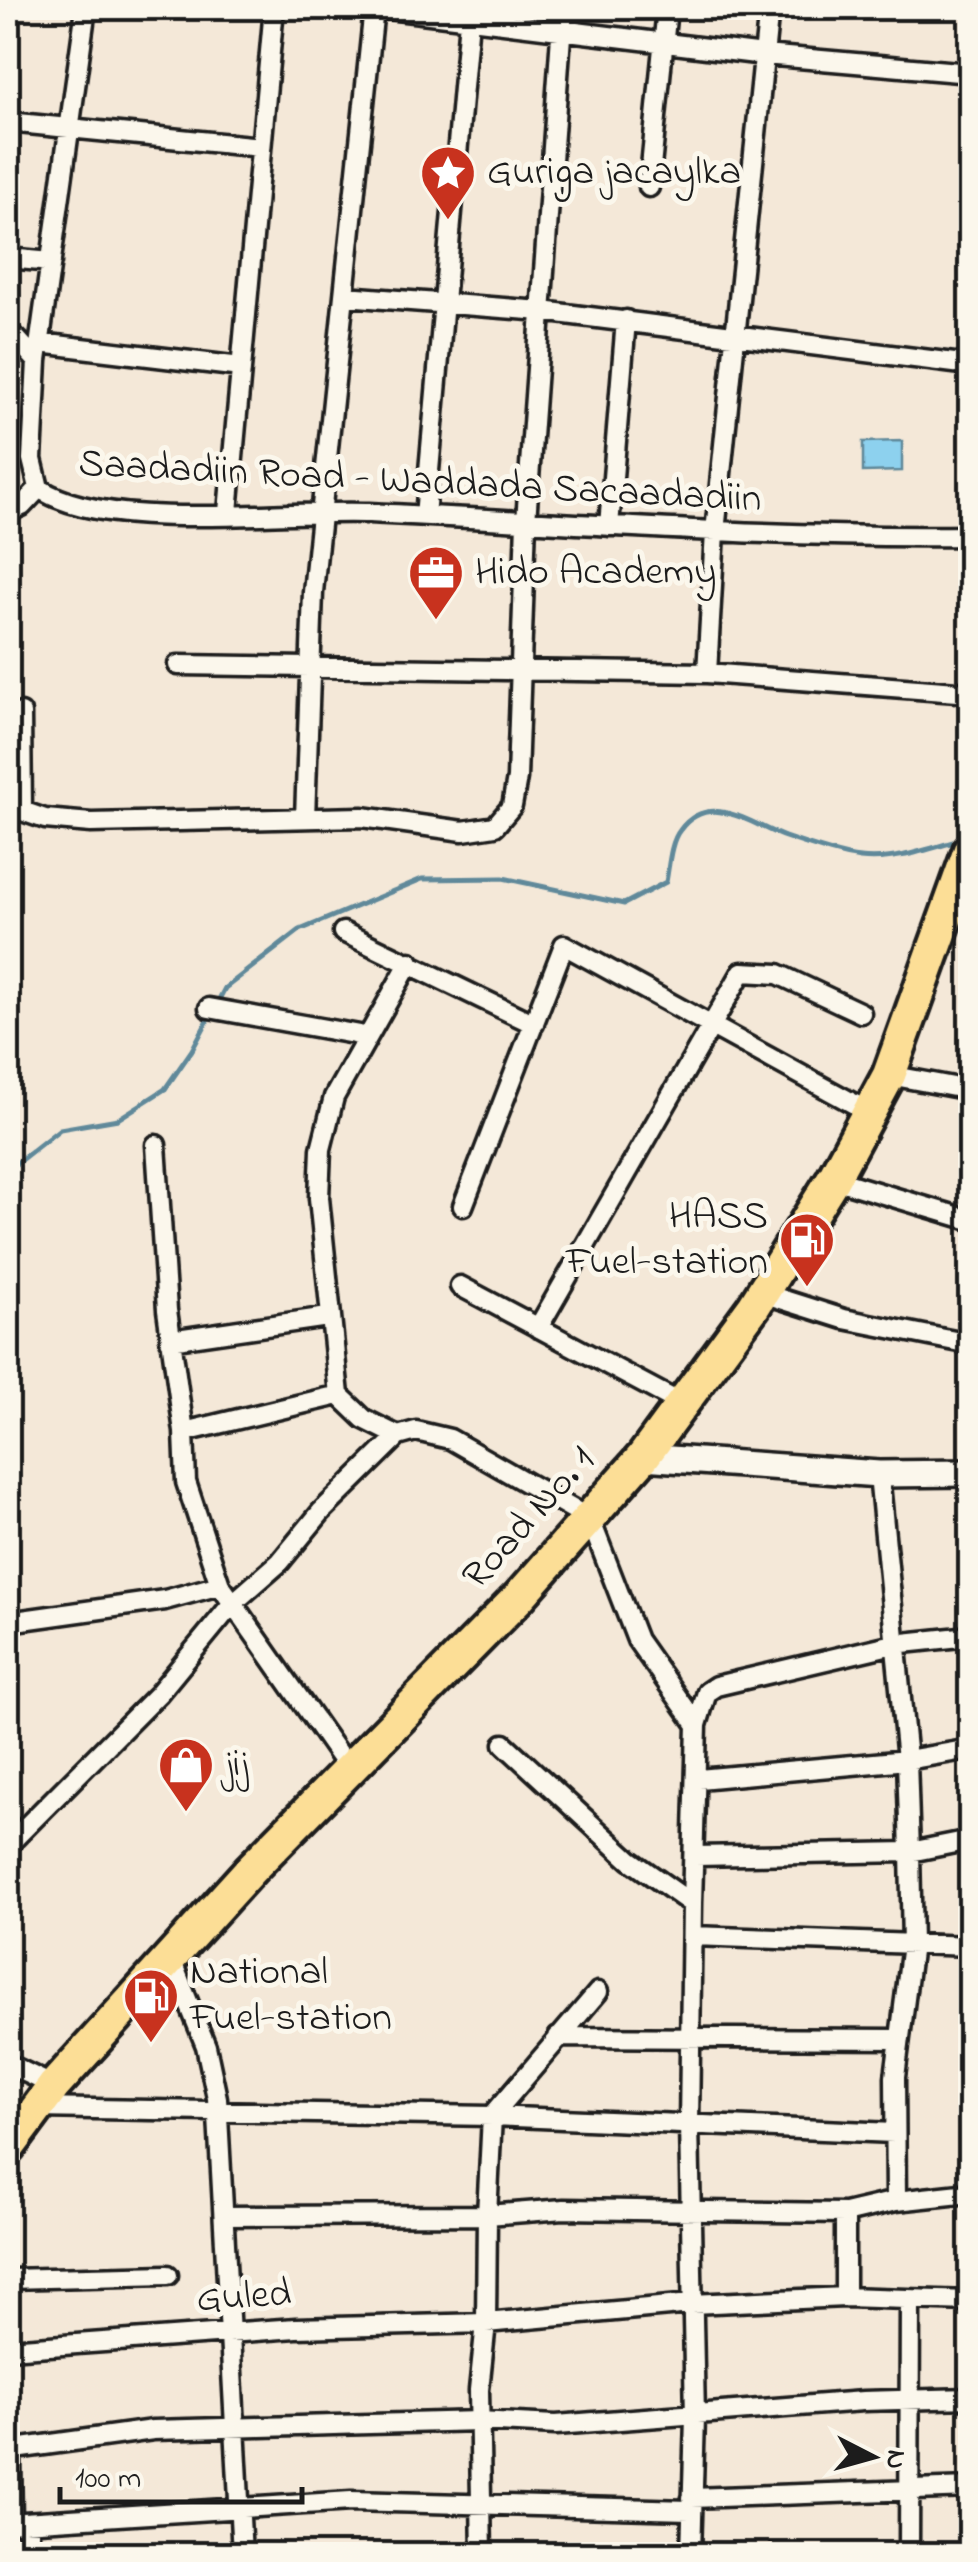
<svg xmlns="http://www.w3.org/2000/svg" width="978" height="2562" font-family="'Indie Flower',sans-serif">
	<style>
		.water { fill: #8dd1ee; stroke: #60899a; stroke-width: 2.5 }
		.lines { fill: none; stroke-linecap: round; stroke-linejoin: round }
		.stream { stroke: #60899a; stroke-width: 5 }
		.street-casing { stroke: #1c1c1c; stroke-width: 25 }
		.secondary-casing { stroke: #1c1c1c; stroke-width: 32 }
		.highway-casing { stroke: #1c1c1c; stroke-width: 40 }
		.street { stroke: #fbf7ec; stroke-width: 18 }
		.secondary { stroke: #fbf7ec; stroke-width: 25 }
		.highway { stroke: #fcde96; stroke-width: 32 }
		.labels { text-anchor: middle; dominant-baseline: central; stroke-width: 10; stroke-linejoin: round; paint-order: stroke }
		.poi-label { font-size: 40px; fill: #1c1c1c; stroke: #fbf7ec; text-anchor: start }
		.street-label { font-size: 40px; fill: #1c1c1c; stroke: #fbf7ec }
	</style>
	<rect width="100%" height="100%" fill="#f4e8d8"/>
	<filter id="ink" filterUnits="userSpaceOnUse"><feTurbulence type="fractalNoise" baseFrequency=".01" numOctaves="2"/><feDisplacementMap in="SourceGraphic" scale="20" xChannelSelector="R" yChannelSelector="G"/><feConvolveMatrix kernelMatrix="1 2 1 2 8 2 1 2 1" color-interpolation-filters="sRGB"/></filter>
	<g filter="url(#ink)">
		<path class="water" d="M902,441V471L863,472V442Z"/>
		<g class="lines">
			<path class="stream" d="M8,1170L60,1129L118,1119L165,1089L192,1050L225,988L300,930L422,879L503,878L624,904L666,882C669,867 670,842 680,830C710,790 752,825 785,837C808,845 837,855 860,858C894,862 928,849 960,840"/>
			<g class="street-casing">
				<path id="street" d="M380,8L764,55L970,73
					M8,122L261,147
					M649,187L667,8
					M8,258L51,262
					M345,296L542,311L970,365
					M8,338H16L37,361L32,459L39,488C104,534 285,509 369,513C570,522 770,539 970,536
					M40,343L241,367
					M37,361L86,8
					M8,512L22,506L39,488
					M228,512L274,8
					M425,516L469,20
					M609,526L626,320
					M178,665L707,673L970,693
					M707,673L715,532L769,8
					M21,713L22,811L45,819L91,823L362,817L463,831L495,826L512,806L517,778L526,521L563,8
					M305,818L313,592L374,8
					M343,932L534,1024
					M209,1008L365,1036
					M889,1075L970,1090
					M156,1145L167,1310L184,1432L186,1482L220,1585L348,1768
					M833,1179L970,1220
					M463,1206L564,945L869,1112
					M460,1286L682,1404
					M762,1293L844,1319L970,1344
					M538,1328L742,972L778,974L861,1013
					M170,1340L328,1317
					M184,1432L339,1395
					M398,1436L364,1419L339,1395L319,1198L321,1149L334,1097L410,962
					M879,1474L907,1760L910,1852L912,1944L895,2077L896,2201L970,2193
					M8,1622L165,1600L220,1585
					M504,1744L630,1860L692,1904
					M699,1779L907,1760L970,1749
					M8,1845L158,1694L232,1604L280,1562L321,1512L398,1436L416,1431L450,1439L590,1519L637,1640L697,1725
					M695,1856L910,1852L970,1840
					M693,1936L970,1946
					M170,1957L206,2046L217,2098L242,2554
					M558,2037L899,2039
					M8,2064L54,2086
					M36,2108L492,2116L894,2133
					M845,2213V2297
					M224,2216L487,2215L492,2116L598,1992
					M8,2279L168,2275
					M8,2349L296,2328L486,2323L691,2304L845,2297L970,2301
					M8,2450L153,2430L479,2421L556,2425L863,2401L970,2398
					M11,2450L12,2523
					M692,2498L970,2488
					M29,2522V2554
					M8,2523L351,2501L690,2510
					M482,2554L479,2390L486,2323L487,2215L564,2209L845,2213L896,2201
					M691,2554L695,2417L689,2124L692,1904L697,1725L707,1692L716,1686L894,1644L970,1636
					M909,2554L910,2301"/>
			</g>
			<g class="secondary-casing">
				<path id="secondary" d="M643,1457L879,1474L970,1473"/>
			</g>
			<g class="highway-casing">
				<path id="highway" d="M8,2148L54,2086L251,1869L520,1596L643,1457L754,1306L833,1179L889,1075L970,850"/>
			</g>
			<use href="#street" class="street"/>
			<use href="#secondary" class="secondary"/>
			<use href="#highway" class="highway"/>
		</g>
	</g>
	<defs>
		<g id="sight-pin" transform="scale(2.875)"><path d="M0 17L-7.5 6A9.5 9.5 0 1 1 7.5 6Z" fill="#c8321e" stroke="#fbf7ec"/><path d="M0-6L1.8-2.2L6-1.7L2.9 1.2L3.7 5.4L0 3.3L-3.7 5.4L-2.9 1.2L-6-1.7L-1.8-2.2Z" fill="#fff"/></g>
		<g id="office-pin" transform="scale(2.875)"><path d="M0 17L-7.5 6A9.5 9.5 0 1 1 7.5 6Z" fill="#c8321e" stroke="#fbf7ec"/><path d="M-6-3h4V-5.5h4V-3h4V5H-6ZM-1-4.5V-3h2v-1.5ZM-6 0V1H6V0Z" fill="#fff"/></g>
		<g id="fuel-pin" transform="scale(2.875)"><path d="M0 17L-7.5 6A9.5 9.5 0 1 1 7.5 6Z" fill="#c8321e" stroke="#fbf7ec"/><path d="M-5.5-6h7V0h2V4h1.3V-2.5L3-4.5l.8-.8L6-3V5H2.5V1h-1V6h-7ZM-4.2-4.7v3.2H.2V-4.7Z" fill="#fff"/></g>
		<g id="shop-pin" transform="scale(2.875)"><path d="M0 17L-7.5 6A9.5 9.5 0 1 1 7.5 6Z" fill="#c8321e" stroke="#fbf7ec"/><path d="M-5-2.5h2.3a2.7 3.5 0 0 1 5.4 0H5L5.5 6h-11ZM-1.5-2.5h3a1.5 2.3 0 0 0-3 0Z" fill="#fff"/></g>
	</defs>
	<g fill-rule="evenodd">
		<use href="#sight-pin" x="448" y="173"/>
		<use href="#office-pin" x="436" y="573"/>
		<use href="#fuel-pin" x="807" y="1240"/>
		<use href="#shop-pin" x="186" y="1765"/>
		<use href="#fuel-pin" x="151" y="1996"/>
	</g>
	<g class="labels">
		<g class="poi-label">
			<text x="487" y="173">Guriga jacaylka</text>
			<text x="475" y="573">Hido Academy</text>
			<text x="768" y="1217" text-anchor="end">HASS<tspan x="768" dy="46">Fuel-station</tspan></text>
			<text x="225" y="1765">jij</text>
			<text x="190" y="1973">National<tspan x="190" dy="46">Fuel-station</tspan></text>
		</g>
		<g class="street-label">
			<text transform="translate(420 483) rotate(3)">Saadadiin Road - Waddada Sacaadadiin</text>
			<text transform="translate(530 1519) rotate(-48)">Road No. 1</text>
			<text transform="translate(244 2298) rotate(-4)">Guled</text>
		</g>
	</g>
	<rect width="978" height="2562" fill="none" stroke="#fbf7ec" stroke-width="40"/>
	<rect x="20" y="20" width="938" height="2522" fill="none" stroke="#1c1c1c" stroke-width="4" filter="url(#ink)"/>
	<g transform="translate(873 2457) rotate(96)" stroke="#fbf7ec" stroke-width="8" paint-order="stroke">
	<path d="M0-8L18 38L0 25L-18 38Z" fill="#1c1c1c"/>
	<text y="-15" font-size="28" font-weight="bold" text-anchor="middle" fill="#1c1c1c">N</text>
	</g>
	<path d="M60 2487v15h242v-15" fill="none" stroke="#1c1c1c" stroke-width="5"/>
	<text x="75" y="2487" font-size="30" fill="#1c1c1c" stroke="#fbf7ec" stroke-width="8" paint-order="stroke">100 m</text>
</svg>
